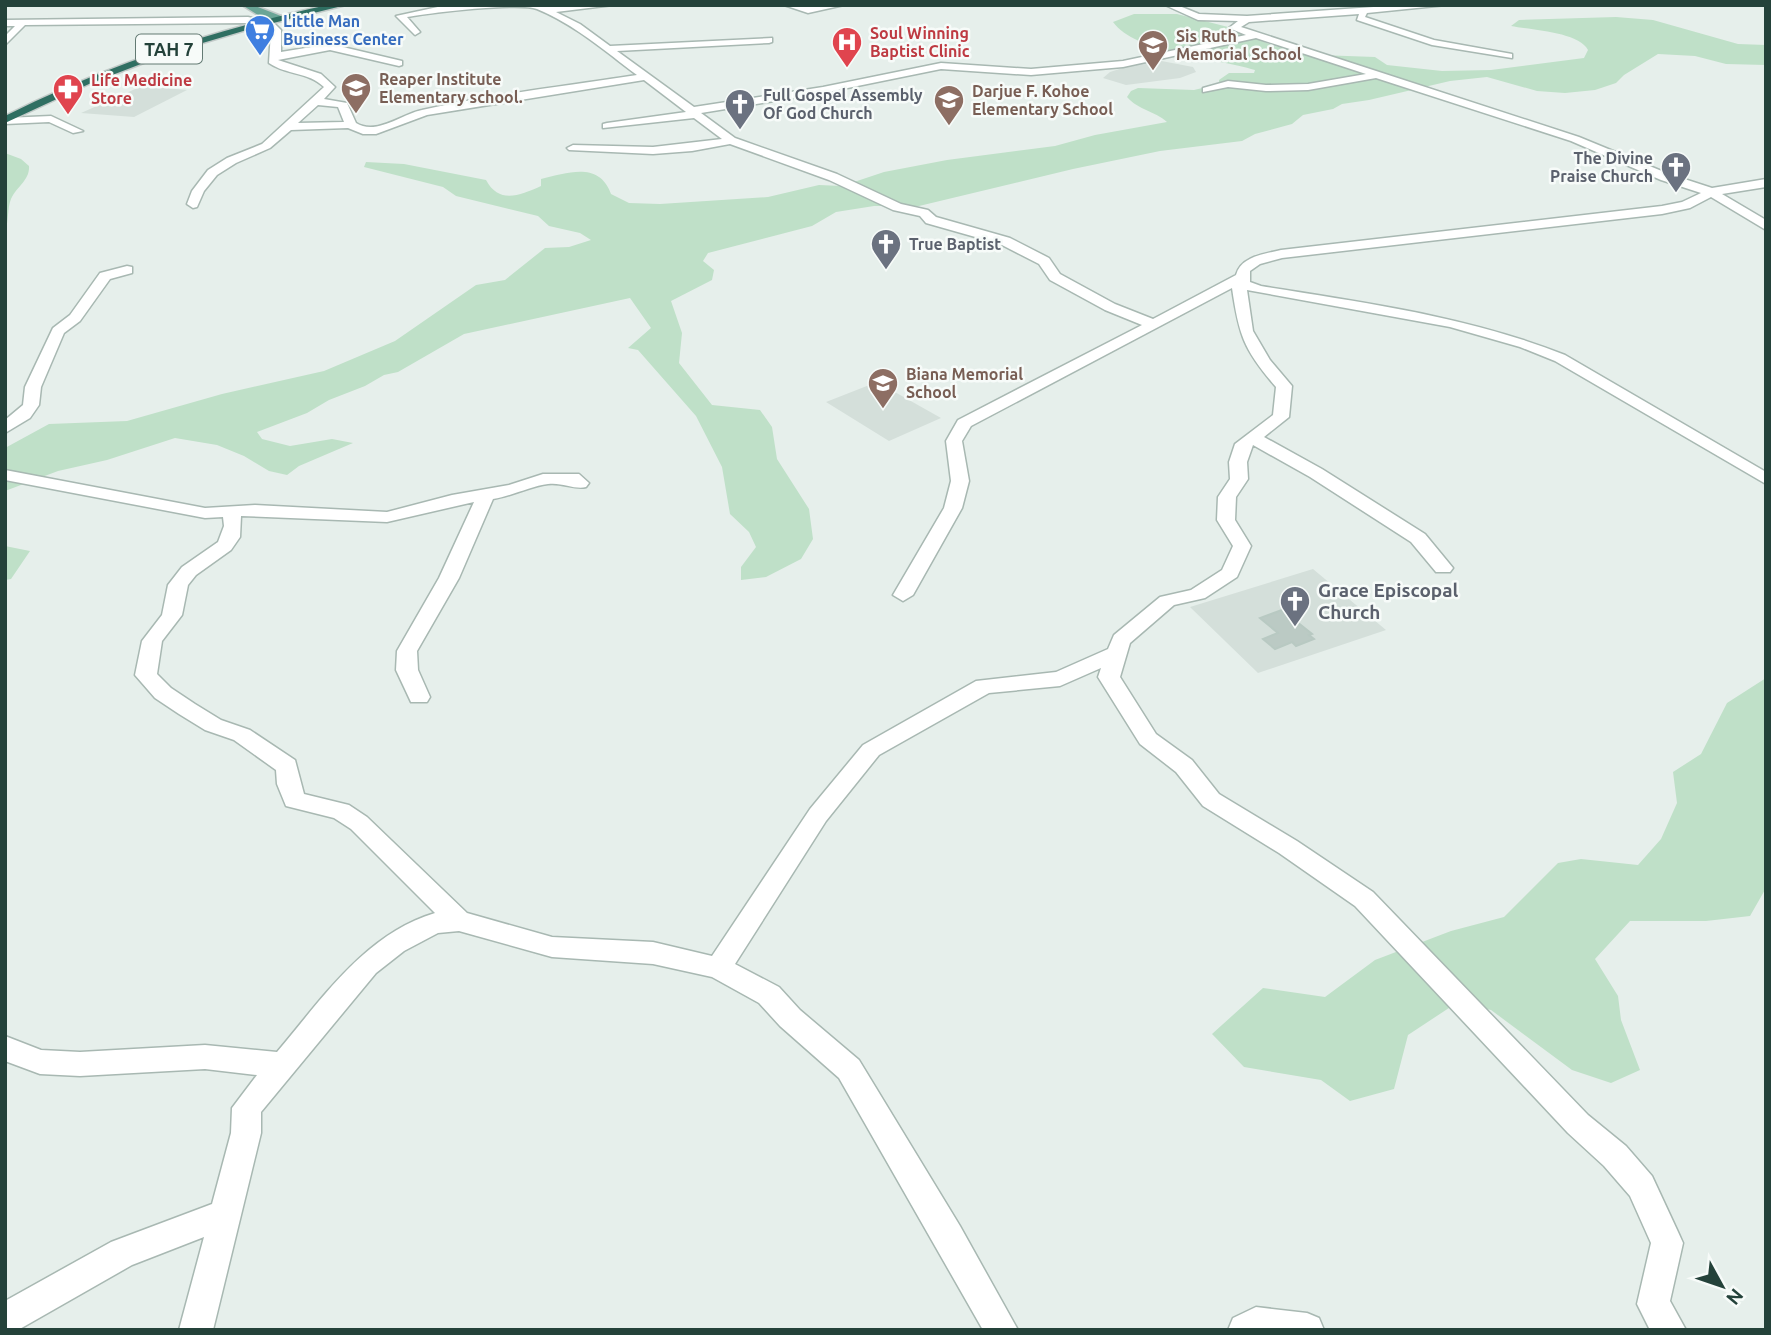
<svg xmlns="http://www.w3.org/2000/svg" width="1771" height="1335" font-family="Ubuntu,sans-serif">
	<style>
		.built { fill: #d4dfda }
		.green { fill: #bfe0c8 }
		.building { fill: #bbcac4; stroke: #b8c9c2; stroke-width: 2 }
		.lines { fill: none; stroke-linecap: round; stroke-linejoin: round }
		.minor-casing { stroke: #a8b8b2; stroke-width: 3 }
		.major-casing { stroke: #c2cac8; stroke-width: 3 }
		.highway-casing { stroke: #c2cac8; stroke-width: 3 }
		.minor { fill: #fff; fill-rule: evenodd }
		.major { fill: #6aa596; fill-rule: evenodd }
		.highway { fill: #2f6f62; fill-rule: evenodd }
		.labels { text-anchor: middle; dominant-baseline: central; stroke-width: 5; stroke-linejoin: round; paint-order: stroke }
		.far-shop-label { font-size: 16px; font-weight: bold; fill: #366cbe; stroke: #f7fbf9; text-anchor: start }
		.far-health-label { font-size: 16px; font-weight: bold; fill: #be3a42; stroke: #f7fbf9; text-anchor: start }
		.far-education-label { font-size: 16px; font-weight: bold; fill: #785e54; stroke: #f7fbf9; text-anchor: start }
		.far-worship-label { font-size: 16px; font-weight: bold; fill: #5b616d; stroke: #f7fbf9; text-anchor: start }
		.shield { fill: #f7fbf9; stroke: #637a73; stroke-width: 2 }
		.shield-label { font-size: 18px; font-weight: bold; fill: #24423a }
		.worship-label { font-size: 19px; font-weight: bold; fill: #5b616d; stroke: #f7fbf9; text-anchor: start }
	</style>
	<rect width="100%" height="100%" fill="#e6efeb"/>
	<path class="built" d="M1151,59L1193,67L1196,72L1180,78L1126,85L1103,78L1110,72Z
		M142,86L187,90L134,117L81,113Z
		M877,382L941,418L889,441L826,402Z
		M1313,569L1386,630L1258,673L1190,607Z"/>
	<path class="green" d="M1134,14H1177L1232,28L1274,46L1319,55L1375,57L1387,65L1442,71L1491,70L1584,58L1588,50C1579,32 1531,30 1511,26L1519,20L1616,17L1653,20L1738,44L1766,45V65L1726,64L1695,56L1658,54L1624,75L1616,83L1595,90L1565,93L1537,91L1487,77L1450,81L1369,100L1342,104L1333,109L1303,115L1292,124L1255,134L1242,141L1160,151L1073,169L919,206H874L836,212L812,226L708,253L703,261L714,270L712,280L671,301L682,333L679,363L712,405L760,410L772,427L777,459L809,509L813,539L801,559L766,577L741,580V567L756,547L749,532L730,514L722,467L696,416L638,350L628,348L651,328L630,298L464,334L398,372L384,375L365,386L329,400L307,413L257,432L262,439L290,446L332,439L353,443L299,466L287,475L269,471L244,456L217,445L175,438L107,460L58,471L5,491V448L49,424L127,421L222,394L324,371L395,341L476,285L505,280L545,248L569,247L591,240L580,233L549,226L538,216L456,196L443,187L364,167L366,162L404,164L486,180C499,204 519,196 541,186V179C568,173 599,161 611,194L629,203L660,204L768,197L819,185L842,186L884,172L947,160L1055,146L1095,135L1167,122C1155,111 1138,110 1127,97L1131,91L1138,88L1194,90L1219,84V80L1229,73H1254L1255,70C1216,58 1135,53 1113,22Z
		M5,153L21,159L29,166C30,180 17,186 11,199C7,209 9,221 5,232Z
		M5,546L30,551L11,579L5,580Z
		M1766,678V888L1750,916L1706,921H1630L1595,959L1618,996L1621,1020L1640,1070L1611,1083L1572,1070L1491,1010L1458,1002L1408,1035L1394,1089L1350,1101L1321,1080L1244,1067L1212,1034L1263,988L1325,997L1375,960L1451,931L1504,917L1558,863L1581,859L1638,865L1661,839L1677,803L1673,772L1701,754L1727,703Z"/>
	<path class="building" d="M1282,610L1312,634L1309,635L1314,639L1296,646L1292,642L1275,649L1263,639L1278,633L1260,618Z"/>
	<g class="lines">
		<g class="minor-casing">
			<path id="minor" d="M447,5H543L548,7L613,5L556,12L580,24L610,46L772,38V42L769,43L617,51L694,107L823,87L941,63L1031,69L1123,61L1246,35L1229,28L1238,21L1198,20L1165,5H1177L1199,14L1247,16L1402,5H1446L1367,13L1365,17L1434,40L1512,54V58L1432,45L1357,20L1359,14L1249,22L1241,27L1579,137L1669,174L1712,188L1766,179V187L1722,194L1766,220V230L1711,197L1690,208L1662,214L1282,258L1260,264L1250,271V282L1261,286C1365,303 1467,316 1565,355L1766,472V484L1555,361L1520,347L1450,327L1247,290L1253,331L1270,360L1292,386L1289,417L1264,437L1322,469L1425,534L1453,568L1450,572H1436L1411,542L1310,477L1253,445L1247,462L1248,479L1236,497L1235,520L1251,546L1237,577L1205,598L1174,605L1130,643L1120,677L1156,734L1192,760L1219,794L1297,841L1373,892L1588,1115L1626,1146L1652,1176L1678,1232L1683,1243L1670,1301L1686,1330H1650L1637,1304L1651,1243L1630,1196L1604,1166L1568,1133L1355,906L1279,853L1203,806L1176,772L1140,744L1098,677L1101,668L1060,686L989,693L879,755L826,821L735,964L779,987L800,1010L859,1060L960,1226L1018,1330H983L839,1078L780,1026L759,1003L712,977L653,964L552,957L459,931L438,933L404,951L376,973L261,1112V1133L213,1330H179L204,1237L132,1265L18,1330H5V1301L111,1242L212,1204L231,1133L232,1108L257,1075L205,1069L80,1076L40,1074L5,1061V1036L41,1050L80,1052L205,1045L277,1052C322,999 365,934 435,913L351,829L334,818L286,806L277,784L276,770L234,740L205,730L179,714L155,698L135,675L142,641L162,615L168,585L182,567L218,542L224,526L223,517L205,518L5,480V470L205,508L255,505L387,512L452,495L509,485L543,474H579L589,483L586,487C575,490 562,482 548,484C531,486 512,496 493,499L459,578L417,651L418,670L430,697L427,702H411L396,670L397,651L439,578L474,502L387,522L241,516L240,537L231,550L196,575L188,585L182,615L162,641L157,674L171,688L195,704L221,720L250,730L295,760L304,794L349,805L367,817L467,913L552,937L653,942L712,956L810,809L863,745L976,681L1056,672L1108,649L1114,635L1160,597L1191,590L1222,570L1233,546L1217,520L1218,497L1230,479L1229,462L1235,444L1273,415L1276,387C1244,350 1239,336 1232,288L971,426L962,441L969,481L962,508L913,595L903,601L893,595L944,508L951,481L946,441L958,420L1142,325L1105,310L1050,280L1039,264L1000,244L926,223L920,216L893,210L829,180L730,144L692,151L653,154L569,150L567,148L573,145L653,147L722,139L694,118L603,128V124L607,123L686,112L644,80L427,115L376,134H363L348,128L291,130L270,148L236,163L217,175L204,191L197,207L193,208L187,204L192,191L208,170L227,158L262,144L324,87C309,72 286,75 269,63L271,31L268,27L248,23L25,25L5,45V36L15,26H5V20L248,17L274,23L281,30V52L330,44L402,61V65L399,66L330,50L278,60L321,74L335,87L324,99L347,103L356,123C376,136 402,114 422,110C493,94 566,86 637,75C606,52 574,24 537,9C518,2 431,13 407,17L420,32L415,35L396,16ZM1256,38L1366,74L1308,84L1266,85L1228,81L1203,88V92L1228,87L1266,91L1308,90L1376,78L1571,141L1661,180L1701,193L1682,202L1662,206L1281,250C1265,254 1241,256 1236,275L1153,319L1115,304L1060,274L1049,258L1010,238L936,217L928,210L901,204L837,174L735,138L701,113L823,93L941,69L1031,75L1123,67ZM318,105L338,107L344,122L298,123Z
				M784,5H844L808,13Z
				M51,116L83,131L73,133L49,122L5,124V118Z
				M127,266L132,267V273L110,279L80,321L64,333L41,387L39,405L30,418L5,433V420L23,405L25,387L53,328L70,315L100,273Z
				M1256,1307L1307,1313L1319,1318L1324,1330H1228L1233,1318Z"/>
		</g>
		<g class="major-casing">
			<path id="major" d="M242,5H253L286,18L282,21L258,15Z"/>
		</g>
		<g class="highway-casing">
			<path id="highway" d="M328,5H346L257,27L172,52L89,84L5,123V116C108,64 216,29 328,5Z"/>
		</g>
		<use href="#minor" class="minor"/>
		<use href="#major" class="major"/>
		<use href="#highway" class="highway"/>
	</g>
	<defs>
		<g id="supermarket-pin" transform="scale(1.575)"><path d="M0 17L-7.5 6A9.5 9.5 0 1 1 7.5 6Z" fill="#3f7fe0" stroke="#f7fbf9"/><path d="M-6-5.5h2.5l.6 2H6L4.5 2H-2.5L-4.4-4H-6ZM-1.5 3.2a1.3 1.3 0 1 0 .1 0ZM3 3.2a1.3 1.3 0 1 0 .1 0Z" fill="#fff"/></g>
		<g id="hospital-pin" transform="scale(1.575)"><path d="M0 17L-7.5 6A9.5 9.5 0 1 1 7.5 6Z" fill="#e0444e" stroke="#f7fbf9"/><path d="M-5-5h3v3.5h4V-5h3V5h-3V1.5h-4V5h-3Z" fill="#fff"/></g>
		<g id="school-pin" transform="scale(1.575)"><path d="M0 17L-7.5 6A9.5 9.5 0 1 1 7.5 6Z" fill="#8d6e63" stroke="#f7fbf9"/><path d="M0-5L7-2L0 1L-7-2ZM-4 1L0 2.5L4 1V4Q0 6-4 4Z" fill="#fff"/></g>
		<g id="pharmacy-pin" transform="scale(1.575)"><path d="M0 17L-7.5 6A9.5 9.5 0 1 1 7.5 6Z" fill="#e0444e" stroke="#f7fbf9"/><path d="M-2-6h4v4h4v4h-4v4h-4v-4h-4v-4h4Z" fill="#fff"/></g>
		<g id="church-pin" transform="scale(1.575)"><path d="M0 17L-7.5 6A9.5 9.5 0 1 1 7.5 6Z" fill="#6b7280" stroke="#f7fbf9"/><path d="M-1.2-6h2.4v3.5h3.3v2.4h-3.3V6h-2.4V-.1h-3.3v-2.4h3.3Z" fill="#fff"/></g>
	</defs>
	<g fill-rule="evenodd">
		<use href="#supermarket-pin" x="260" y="30"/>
		<use href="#hospital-pin" x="847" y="42"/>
		<use href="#school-pin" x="1153" y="45"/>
		<use href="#school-pin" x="356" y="88"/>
		<use href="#pharmacy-pin" x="68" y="89"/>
		<use href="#school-pin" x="949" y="100"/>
		<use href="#church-pin" x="740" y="104"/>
		<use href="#church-pin" x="1676" y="167"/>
		<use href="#church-pin" x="886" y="244"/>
		<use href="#school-pin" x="883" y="383"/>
		<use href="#church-pin" x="1295" y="601"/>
	</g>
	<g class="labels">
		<g class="far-shop-label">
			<text x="283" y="21">Little Man<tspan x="283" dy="18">Business Center</tspan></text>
		</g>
		<g class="far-health-label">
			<text x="870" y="33">Soul Winning<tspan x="870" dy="18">Baptist Clinic</tspan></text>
			<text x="91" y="80">Life Medicine<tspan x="91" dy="18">Store</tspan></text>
		</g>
		<g class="far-education-label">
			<text x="1176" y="36">Sis Ruth<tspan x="1176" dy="18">Memorial School</tspan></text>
			<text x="379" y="79">Reaper Institute<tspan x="379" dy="18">Elementary school.</tspan></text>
			<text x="972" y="91">Darjue F. Kohoe<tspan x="972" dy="18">Elementary School</tspan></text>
			<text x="906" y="374">Biana Memorial<tspan x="906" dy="18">School</tspan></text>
		</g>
		<g class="far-worship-label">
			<text x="763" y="95">Full Gospel Assembly<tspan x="763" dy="18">Of God Church</tspan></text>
			<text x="1653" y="158" text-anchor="end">The Divine<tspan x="1653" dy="18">Praise Church</tspan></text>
			<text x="909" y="244">True Baptist</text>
		</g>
		<rect class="shield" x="136" y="34.5" width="66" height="29" rx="5"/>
		<g class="shield-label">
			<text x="169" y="49">TAH 7</text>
		</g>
		<g class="worship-label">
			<text x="1318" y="590">Grace Episcopal<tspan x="1318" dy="22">Church</tspan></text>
		</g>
	</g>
	<rect width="1771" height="1335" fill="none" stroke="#24423a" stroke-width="14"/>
	<g transform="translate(1722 1286) rotate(130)" stroke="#f7fbf9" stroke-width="5" paint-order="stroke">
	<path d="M0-5L12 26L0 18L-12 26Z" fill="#24423a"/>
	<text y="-10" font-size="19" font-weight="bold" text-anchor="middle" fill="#24423a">N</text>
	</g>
</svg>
